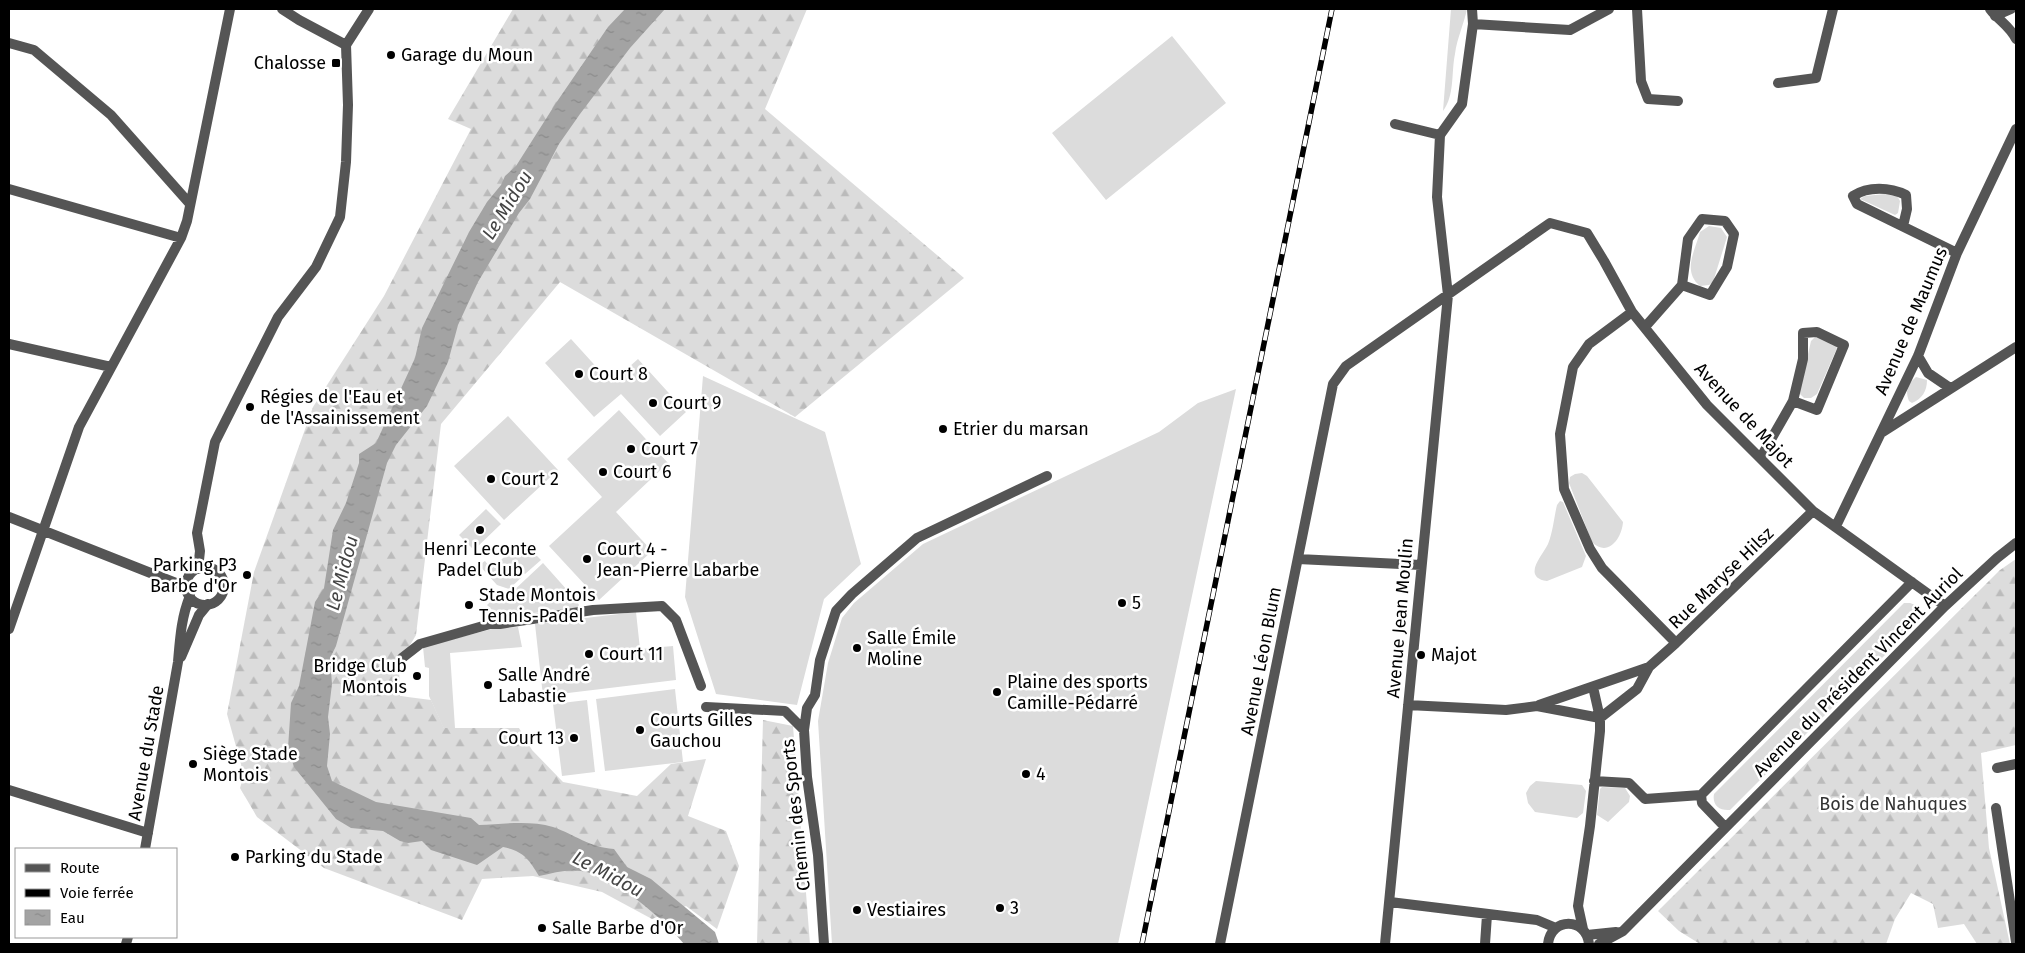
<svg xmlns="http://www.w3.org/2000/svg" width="2025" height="953" font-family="'Fira Sans',sans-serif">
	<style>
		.grass { fill: #dcdcdc }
		.forest { fill: url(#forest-firs) }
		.water { fill: url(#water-ripples) }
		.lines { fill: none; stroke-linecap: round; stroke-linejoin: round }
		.street { stroke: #555; stroke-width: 10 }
		.rail-casing { stroke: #000; stroke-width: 5.5 }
		.rail { stroke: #fff; stroke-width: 4; stroke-dasharray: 11; stroke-linecap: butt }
		.poi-dot { fill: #000; stroke: #fff; stroke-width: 2 }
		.labels { text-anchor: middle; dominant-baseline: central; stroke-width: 5; stroke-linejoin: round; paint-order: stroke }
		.poi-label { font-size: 18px; fill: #000; stroke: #fff; text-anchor: start }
		.street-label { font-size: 18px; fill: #000; stroke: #fff }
		.park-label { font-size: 18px; fill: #333; stroke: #fff }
		.water-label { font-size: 19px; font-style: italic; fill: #444; stroke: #fff }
	</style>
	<defs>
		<pattern id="forest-firs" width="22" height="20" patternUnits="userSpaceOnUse" patternTransform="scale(1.25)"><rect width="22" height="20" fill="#dcdcdc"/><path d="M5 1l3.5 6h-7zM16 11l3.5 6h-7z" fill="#bbb"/></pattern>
		<pattern id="water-ripples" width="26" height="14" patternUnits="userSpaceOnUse" patternTransform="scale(1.25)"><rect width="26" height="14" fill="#a3a3a3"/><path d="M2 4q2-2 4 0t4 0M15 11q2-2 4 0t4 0" fill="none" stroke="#8b8b8b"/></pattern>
	</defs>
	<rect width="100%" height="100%" fill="#fff"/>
	<path class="grass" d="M1451,9H1467C1464,24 1457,38 1455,54C1451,73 1455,95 1443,111Z
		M1172,36L1226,103L1106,200L1052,133Z
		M1885,194H1896L1900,201L1898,213L1895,215L1860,199L1865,196Z
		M1709,226L1721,228L1727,237L1713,282L1709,285L1700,286C1682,271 1695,251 1700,232Z
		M1816,336L1835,343L1837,348L1817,394L1811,398H1804L1800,394V389L1811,341Z
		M571,339L611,383L638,359L686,412L660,436L621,394L594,417L545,363Z
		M703,376L825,432L861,564L824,599L797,705L716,694L685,597Z
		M1916,377L1927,380C1927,391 1922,399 1912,403L1909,401C1905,390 1907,385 1916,377Z
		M1236,389L1118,944H832L818,721L828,663L842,618L854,603L923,544L1159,432L1198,403Z
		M619,410L668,463L616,512L652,551L599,600L549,546L602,497L567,459Z
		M508,416L558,470L504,520L454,466Z
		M1582,473L1587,476L1623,522C1622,538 1608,558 1592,542L1569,483L1570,477L1575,474Z
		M1560,501L1563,502L1586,556L1582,567L1547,581C1521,577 1543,555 1548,544C1553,532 1554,517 1557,505Z
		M486,509L501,524L474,550L459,535Z
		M522,541L541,560L525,574L521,570L518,573L522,577L509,589L497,585L479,565L485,561L491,569Z
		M543,563L576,600L579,605L577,608L499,617L487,605L501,592L511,593Z
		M1904,603H1910L1918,606L1919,618L1917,623L1730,810C1719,811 1712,805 1714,794Z
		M636,612L640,649L673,646L676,680L543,696L535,624Z
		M518,627L522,647L450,653L455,728L444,729L429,696V668L425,667L423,647L492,629Z
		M675,689L683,762L605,771L596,699Z
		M587,700L595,772L562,776L553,704Z
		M1536,781L1582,785L1586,791L1583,813L1577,818L1535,812L1528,803L1526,793L1530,786Z
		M1602,787L1625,788L1630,796L1629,802L1608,822L1597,815L1600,789Z"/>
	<path class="forest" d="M513,9H807L765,109L964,278L795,417L560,282L441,424L416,635L399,664L400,696L431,700L444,728H519L532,750L563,782L637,796L671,764L706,759L688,816L726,831L739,866L717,929L686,906L652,919L602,892L533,876L482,879L462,920L324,868L257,817L240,788L244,775L227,714L254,572L313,407L384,296L471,129L448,119Z
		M2016,559V745L1981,753L1989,848L2010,944H1977L1964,924L1938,928L1933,904L1911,893L1895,919L1886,944H1700L1679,931L1658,911L2000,570Z
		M763,720L793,726L810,944H757Z"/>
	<path class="water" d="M625,9H665L630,48L580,114L559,144L530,199L519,213L478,282L458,325L448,362L427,406L396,445L387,463L336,646L330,658L332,684L328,717L330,734L327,766L332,781L376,802L471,818L479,825C503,824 530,820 553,827C576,835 588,847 614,849L627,867L651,879L715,932L719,944H684C663,919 614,875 581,871C567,869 553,873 539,876C529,859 523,851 503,847L477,865L431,850L422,841L408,843L400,841L383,831L351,828L336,819L294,767L288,748L291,703L299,686L315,602L324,588L333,530L346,503L359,463V454L376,443L415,358L422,328L469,232L487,202L501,185L505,176L516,166L556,103L608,27Z"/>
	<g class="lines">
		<path class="street" d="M282,9L299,20L346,45
			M1637,9L1641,81L1648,99L1678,101
			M1990,9C1998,20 2010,26 2016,39
			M1995,16L2011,9
			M1473,24L1570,30L1609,9
			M9,43L34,50L111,115L190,204
			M1778,83L1816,78L1833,9
			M1395,124L1440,135
			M9,189L181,238
			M1903,226L1907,209L1906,195C1890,187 1868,186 1853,196L1857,204L1957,253
			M1632,312L1589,344L1573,367L1560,434L1564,489L1590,549L1602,568L1676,643
			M1645,327L1682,285L1688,239L1702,219L1725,221L1734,234L1727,267L1710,295L1682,285
			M9,344L111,367
			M1918,356L1928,373L1950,388
			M1881,433L2016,347
			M1761,457L1793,401L1803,359V333L1817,332L1844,345L1817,410L1793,401
			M9,517L186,587
			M1836,526L1918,356L1957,253L2016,129
			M1298,559L1421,565
			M186 586a19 19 0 1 1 38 0a19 19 0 1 1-38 0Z
			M198,569L200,551L197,533L215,442L278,317L316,267L340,217L346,162L348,105L346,45L369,9
			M9,629L79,427L181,238L187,221L230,9
			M181,657L199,615L208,604
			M402,658L420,644L490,624H500L593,610L662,606L676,620L701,686
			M1408,705L1506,710L1537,706L1600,718L1637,689L1649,667L1676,643L1813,511
			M1539,705L1649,667
			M706,707L785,711L804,730
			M1997,768L2016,764
			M1594,781L1629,783L1645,799L1701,795
			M9,790L148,833
			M1996,808L2016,942
			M1725,827L1702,803L1701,795L1912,582
			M145,849L178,662C180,639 181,618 190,596
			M1390,902L1537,920L1556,928
			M1583,929L1578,906L1590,826L1600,731V718L1593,687
			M1587,935L1616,932
			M126,944L128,937
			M824,944L818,855L807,777L804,730L807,708L815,695L820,660L836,611L852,594L917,538L1047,476
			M1220,944L1333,384L1346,366L1550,223L1587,233L1604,261L1632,312L1707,405L1813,511L1945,606
			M1385,944L1448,295L1437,197L1440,135L1462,104L1473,24L1472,9
			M1485,944L1487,915
			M1548,944C1551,917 1586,917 1589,944
			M1599,944L1623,931L1945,606L1997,558L2016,543"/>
		<g class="rail-casing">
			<path id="rail" d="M1142,944L1332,9"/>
		</g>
		<use href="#rail" class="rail"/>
	</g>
	<g class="poi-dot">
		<circle cx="391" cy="55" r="5"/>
		<rect x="331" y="58" width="10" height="10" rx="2.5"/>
		<circle cx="579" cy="374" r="5"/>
		<circle cx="653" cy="403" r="5"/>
		<circle cx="250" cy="407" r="5"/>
		<circle cx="943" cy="429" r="5"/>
		<circle cx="631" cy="449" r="5"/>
		<circle cx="603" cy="472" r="5"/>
		<circle cx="491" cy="479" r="5"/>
		<circle cx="480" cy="530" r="5"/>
		<circle cx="587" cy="559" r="5"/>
		<circle cx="247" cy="575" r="5"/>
		<circle cx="1122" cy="603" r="5"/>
		<circle cx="469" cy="605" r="5"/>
		<circle cx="857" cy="648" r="5"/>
		<circle cx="589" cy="654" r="5"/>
		<circle cx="1421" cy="655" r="5"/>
		<circle cx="417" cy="676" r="5"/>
		<circle cx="488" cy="685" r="5"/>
		<circle cx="997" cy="692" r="5"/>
		<circle cx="640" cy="730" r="5"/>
		<circle cx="574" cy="738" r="5"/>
		<circle cx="193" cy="764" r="5"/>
		<circle cx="1026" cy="774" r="5"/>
		<circle cx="235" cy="857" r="5"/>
		<circle cx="1000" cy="908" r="5"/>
		<circle cx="857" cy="910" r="5"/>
		<circle cx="542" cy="928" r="5"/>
	</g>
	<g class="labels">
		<g class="poi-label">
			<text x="401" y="55">Garage du Moun</text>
			<text x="326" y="63" text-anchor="end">Chalosse</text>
			<text x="589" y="374">Court 8</text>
			<text x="260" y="397">Régies de l'Eau et<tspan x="260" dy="21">de l'Assainissement</tspan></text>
			<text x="663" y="403">Court 9</text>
			<text x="953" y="429">Etrier du marsan</text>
			<text x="641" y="449">Court 7</text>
			<text x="613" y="472">Court 6</text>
			<text x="501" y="479">Court 2</text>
			<text x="480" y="549" text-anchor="middle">Henri Leconte<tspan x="480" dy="21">Padel Club</tspan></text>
			<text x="597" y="549">Court 4 -<tspan x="597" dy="21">Jean-Pierre Labarbe</tspan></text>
			<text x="237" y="565" text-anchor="end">Parking P3<tspan x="237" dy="21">Barbe d'Or</tspan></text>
			<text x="479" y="595">Stade Montois<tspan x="479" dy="21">Tennis-Padel</tspan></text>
			<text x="1132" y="603">5</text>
			<text x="867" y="638">Salle Émile<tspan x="867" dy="21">Moline</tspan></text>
			<text x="599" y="654">Court 11</text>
			<text x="1431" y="655">Majot</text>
			<text x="407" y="666" text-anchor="end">Bridge Club<tspan x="407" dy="21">Montois</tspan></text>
			<text x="498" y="675">Salle André<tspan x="498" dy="21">Labastie</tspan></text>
			<text x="1007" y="682">Plaine des sports<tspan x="1007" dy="21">Camille-Pédarré</tspan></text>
			<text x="650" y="720">Courts Gilles<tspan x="650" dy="21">Gauchou</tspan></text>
			<text x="564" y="738" text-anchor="end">Court 13</text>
			<text x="203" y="754">Siège Stade<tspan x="203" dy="21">Montois</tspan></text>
			<text x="1036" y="774">4</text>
			<text x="245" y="857">Parking du Stade</text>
			<text x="1010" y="908">3</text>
			<text x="867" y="910">Vestiaires</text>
			<text x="552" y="928">Salle Barbe d'Or</text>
		</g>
		<g class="street-label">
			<text transform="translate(1911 321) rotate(-67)">Avenue de Maumus</text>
			<text transform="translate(1744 415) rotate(47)">Avenue de Majot</text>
			<text transform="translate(1721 578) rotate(-44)">Rue Maryse Hilsz</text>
			<text transform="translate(1400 618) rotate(-85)">Avenue Jean Moulin</text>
			<text transform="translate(1261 661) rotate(-79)">Avenue Léon Blum</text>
			<text transform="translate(1858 672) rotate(-45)">Avenue du Président Vincent Auriol</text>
			<text transform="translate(146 753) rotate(-80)">Avenue du Stade</text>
			<text transform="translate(796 815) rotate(-96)">Chemin des Sports</text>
		</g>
		<g class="park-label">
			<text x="1893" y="804">Bois de Nahuques</text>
		</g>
		<g class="water-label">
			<text transform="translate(507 205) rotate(-58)">Le Midou</text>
			<text transform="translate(342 573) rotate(-75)">Le Midou</text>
			<text transform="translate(608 874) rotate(28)">Le Midou</text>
		</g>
	</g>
	<rect width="2025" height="953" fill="none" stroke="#000000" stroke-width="20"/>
	<rect x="15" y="848" width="162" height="90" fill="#ffffff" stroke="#999999"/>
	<rect x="25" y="864" width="25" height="8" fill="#555555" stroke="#999999"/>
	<text x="60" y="873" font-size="15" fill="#000000">Route</text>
	<rect x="25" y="889" width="25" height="8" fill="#000000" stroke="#999999"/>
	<text x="60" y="898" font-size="15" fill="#000000">Voie ferrée</text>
	<rect x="25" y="910" width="25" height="15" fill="url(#water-ripples)" stroke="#999999"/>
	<text x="60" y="923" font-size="15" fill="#000000">Eau</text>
</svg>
